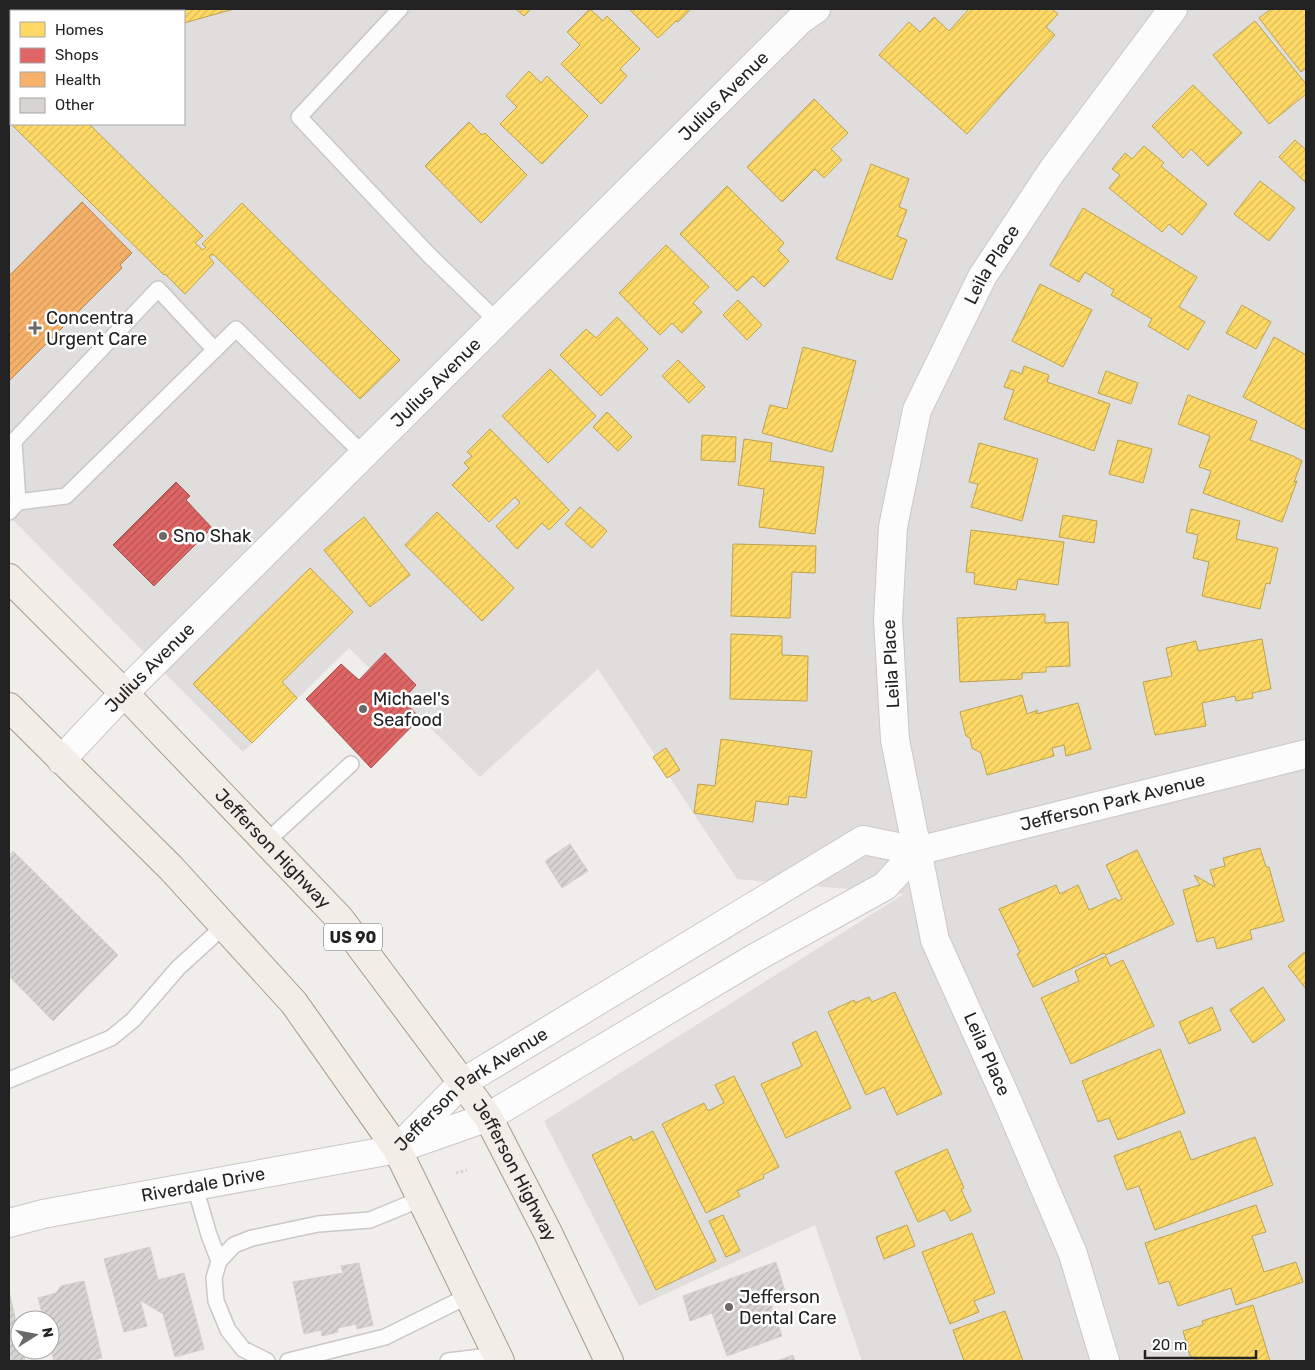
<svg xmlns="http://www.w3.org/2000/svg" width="1315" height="1370" font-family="Rubik,sans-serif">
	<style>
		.residential { fill: #dfdedc; fill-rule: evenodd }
		.homes { fill: url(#homes-hatch); stroke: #bda252 }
		.shops { fill: url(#shops-hatch); stroke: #a75252 }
		.health { fill: url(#health-hatch); stroke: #b68755 }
		.building { fill: url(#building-hatch); stroke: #d3d0cc }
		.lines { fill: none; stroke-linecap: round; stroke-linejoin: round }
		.service-casing { stroke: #c9c8c7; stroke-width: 18 }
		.minor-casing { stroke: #c9c8c7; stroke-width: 30 }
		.primary-casing { stroke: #a79c86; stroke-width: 30 }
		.path { stroke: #dccecd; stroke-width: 3; stroke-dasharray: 2.5 2.5; stroke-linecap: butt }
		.service { stroke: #fdfcfc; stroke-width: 15 }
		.minor { stroke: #fdfcfc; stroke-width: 28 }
		.primary { stroke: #f3ede7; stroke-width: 28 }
		.poi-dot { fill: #6a6968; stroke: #fff; stroke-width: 2 }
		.labels { text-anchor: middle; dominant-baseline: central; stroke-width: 5; stroke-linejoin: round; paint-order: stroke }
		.shield { fill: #fff; stroke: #646464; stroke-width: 1 }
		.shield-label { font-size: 16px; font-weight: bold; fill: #222 }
		.street-label { font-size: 18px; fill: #222; stroke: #fff }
		.poi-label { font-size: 18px; fill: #222; stroke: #fff; text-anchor: start }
	</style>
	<defs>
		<pattern id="homes-hatch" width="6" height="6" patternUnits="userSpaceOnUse" patternTransform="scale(1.25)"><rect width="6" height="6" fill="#ffd966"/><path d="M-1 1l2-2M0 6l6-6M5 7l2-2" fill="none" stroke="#daba58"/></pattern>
		<pattern id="shops-hatch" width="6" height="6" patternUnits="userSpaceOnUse" patternTransform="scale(1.25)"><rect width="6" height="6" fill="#e06666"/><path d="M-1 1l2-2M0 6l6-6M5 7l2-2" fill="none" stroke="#b55454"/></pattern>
		<pattern id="health-hatch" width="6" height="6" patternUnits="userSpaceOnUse" patternTransform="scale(1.25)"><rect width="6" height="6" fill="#f6b26b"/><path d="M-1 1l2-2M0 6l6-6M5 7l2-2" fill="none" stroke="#d3995c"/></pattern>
		<pattern id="building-hatch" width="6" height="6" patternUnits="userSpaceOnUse" patternTransform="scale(1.25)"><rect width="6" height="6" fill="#d7d4d2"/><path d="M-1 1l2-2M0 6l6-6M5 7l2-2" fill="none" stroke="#b8b6b4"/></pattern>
	</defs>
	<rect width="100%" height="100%" fill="#f0eeeb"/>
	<path class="residential" d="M9,9H1306V1361H862L815,1225L639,1306L544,1121L904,894L737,879L598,669L480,777L349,648L243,752L9,516ZM11,11H184V124H11Z"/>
	<path class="homes" d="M34,9H234L184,23V11H26Z
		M516,9H531L524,16Z
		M590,9L603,21L607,16L640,49L620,69L627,76L601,104L561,64L580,45L567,32Z
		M629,9H691L678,22L676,21L658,38Z
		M969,9H1052L1058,14L1046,27L1055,35L967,134L879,55L909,22L920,32L934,17L949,31Z
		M1271,9H1306V68L1301,72L1259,18Z
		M10,15L11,36L9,39V16Z
		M1255,21L1306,84V94L1269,124L1213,55Z
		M11,65V124L9,121V67Z
		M529,71L541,83L547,76L588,116L542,164L500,124L517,107L506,96Z
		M1193,85L1242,133L1208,166L1191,149L1183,158L1152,126Z
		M814,99L848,133L831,149L842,160L824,178L815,169L782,202L747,167Z
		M469,122L482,135L485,133L527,175L481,223L425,166Z
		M11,124H89L203,236L195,243L203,250L206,247L202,244L242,203L400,360L360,399L213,254L209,257L214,263L185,294L165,274L164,275Z
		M1295,140L1306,150V183L1279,157Z
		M1144,146L1164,163L1161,166L1207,204L1182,235L1169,224L1162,232L1109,188L1120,175L1112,169L1125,153L1132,159Z
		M871,164L909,179L899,207L907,210L897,236L907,240L892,280L836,259Z
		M1260,181L1295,208L1269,241L1234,214Z
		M727,186L784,243L778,250L789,261L764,287L753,276L737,291L680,234Z
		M1083,208L1197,277L1179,307L1205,322L1188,350L1148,326L1152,319L1111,295L1114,290L1085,272L1079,282L1050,265Z
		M666,245L709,287L693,303L702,312L682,333L672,323L660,335L619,293Z
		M1040,284L1092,310L1063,367L1012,341Z
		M738,300L762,325L747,340L723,315Z
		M1242,305L1271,322L1256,349L1226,333Z
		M617,317L648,349L601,396L560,355L586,329L596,338Z
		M1274,337L1306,355V430L1243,397Z
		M803,347L856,361L832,452L762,433L770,405L787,409Z
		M678,360L705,387L689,403L662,376Z
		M1024,366L1049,375L1047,382L1110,404L1094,451L1004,419L1014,390L1004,387L1011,370L1022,374Z
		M550,369L596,416L548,463L502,416Z
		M1106,371L1138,383L1131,404L1098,393Z
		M1188,395L1257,421L1250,440L1293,456L1302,461L1294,482L1297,481L1282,522L1203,493L1211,471L1199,467L1210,436L1178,424Z
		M607,412L632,437L618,451L593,427Z
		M490,429L569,510L549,530L542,523L517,549L496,526L520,503L515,497L489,522L452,485L469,468L464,463L472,456L467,452Z
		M702,435L736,437L735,462L701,460Z
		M744,439L772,443L770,461L824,467L815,534L759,527L764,489L738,485Z
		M1118,440L1152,449L1143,483L1109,474Z
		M979,443L1038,459L1022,521L971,507L978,484L969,482Z
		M580,507L607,531L592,548L565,524Z
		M1191,509L1240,521L1236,539L1278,548L1270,584L1266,583L1260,609L1202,596L1209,562L1193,558L1198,535L1186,532Z
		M437,512L514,588L482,621L405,545Z
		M1063,515L1097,521L1094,543L1059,537Z
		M364,517L410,575L370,607L324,550Z
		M971,530L1064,542L1058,585L1018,579L1016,590L974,584L975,573L966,572Z
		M733,544L816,546L815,573L792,572L790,618L731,616Z
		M310,568L353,612L282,682L297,698L252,743L193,684Z
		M1045,614V623L1068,622L1070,666L1046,667V672L1022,673V679L960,682L957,618Z
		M731,634L782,636V655L808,656L807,701L730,699Z
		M1262,639L1271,689L1252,693L1253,698L1236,701L1235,696L1202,703L1206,726L1155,735L1143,682L1172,676L1166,648L1196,641L1198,651Z
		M1022,695L1027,714L1038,710L1036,714L1078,703L1091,749L1066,756L1064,745L1052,748L1054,756L987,775L981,753L972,748L970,738L966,736L960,712Z
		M721,739L812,751L806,798L789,796L788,805L756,801L753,822L694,813L698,784L715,786Z
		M666,748L680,770L667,778L653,757Z
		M1260,848L1266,867H1269L1284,921L1250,930L1252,939L1217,949L1214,937L1197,942L1183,890L1200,885L1194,875L1215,887L1210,870L1225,866L1223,858Z
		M1137,850L1174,924L1106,955L1104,953L1033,987L1017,954L1020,952L999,909L1056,885L1060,894L1078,885L1089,910L1116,898L1118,901L1122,899L1106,865Z
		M1306,951V989L1288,966Z
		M1106,956L1110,966L1123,960L1154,1026L1071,1064L1041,998L1079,981L1075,971Z
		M1263,987L1285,1020L1253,1043L1230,1010Z
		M895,992L942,1094L897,1115L884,1087L866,1095L828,1012L854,1000L855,1003L869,997L872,1002Z
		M1212,1007L1221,1030L1189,1044L1179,1022Z
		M816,1031L851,1108L786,1138L761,1084L802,1066L792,1043Z
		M1160,1049L1185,1113L1118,1140L1109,1118L1098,1122L1082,1081Z
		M734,1076L779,1167L763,1175L764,1178L737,1191L740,1196L706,1213L662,1124L704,1103L708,1111L724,1103L715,1085Z
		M653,1131L716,1261L656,1290L592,1155L631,1136L633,1141Z
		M1180,1131L1191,1160L1255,1137L1273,1185L1155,1230L1139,1186L1127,1190L1114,1156Z
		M947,1149L964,1188L961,1189L971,1211L951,1221L945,1210L918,1222L895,1172Z
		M1256,1205L1266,1232L1252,1236L1264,1272L1296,1262L1303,1282L1236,1305L1231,1288L1178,1306L1169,1281L1159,1284L1145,1243Z
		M723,1215L740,1251L726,1257L709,1221Z
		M907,1225L915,1246L884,1259L876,1237Z
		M972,1233L995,1293L974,1301L979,1312L950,1324L922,1252Z
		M1253,1305L1270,1361H1195V1358L1190,1356L1183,1331L1203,1325L1202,1321Z
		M1005,1311L1023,1361H964L953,1330Z"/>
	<path class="shops" d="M176,482L190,496L186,500L212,528L154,586L113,545Z
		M385,653L416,685L403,700L420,718L371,768L306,699L341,664L359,680Z"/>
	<path class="health" d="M82,202L132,253L120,265L122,268L9,381V276Z"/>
	<path class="building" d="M570,844L588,871L562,888L545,861Z
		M13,851L118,955L53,1021L9,976V855Z
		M150,1247L158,1280L184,1273L204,1349L175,1357L163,1314L140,1300L147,1326L124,1332L104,1259Z
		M776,1262L786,1294L770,1301L782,1336L727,1356L712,1313L690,1321L683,1296Z
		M359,1263L373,1325L357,1329L356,1324L338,1328V1332L322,1336L321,1330L304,1334L293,1282L343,1273L341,1266Z
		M84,1281L102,1358L88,1361H54L50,1345V1320H44L38,1298L56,1293L61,1286Z
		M9,1291L20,1339V1350H23L25,1361H9Z
		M793,1355L795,1361H777Z"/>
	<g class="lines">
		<g class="service-casing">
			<path id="service" d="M400,9L299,117L428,254L498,322
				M18,502L14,441L158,289L215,350
				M9,512L18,502L66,496L236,329L364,455
				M266,842L351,764
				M9,1080L111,1038L133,1020L178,968L224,926
				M195,1187L209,1235L219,1261
				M267,1361L243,1349L228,1330L216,1301L214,1278L219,1261L234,1245L252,1238L318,1224L370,1220L421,1199
				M288,1361L385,1337L468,1296
				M448,1361L497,1355"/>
		</g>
		<g class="minor-casing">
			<g id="minor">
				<path id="s1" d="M61,760L124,693L800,20L816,9"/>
				<path id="s2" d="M397,1149L462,1083L863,840L917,851L1306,754"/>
				<path id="s3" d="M9,1223L43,1214L397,1149L488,1117L753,959L885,886L917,851"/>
				<path id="s4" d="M1105,1361L1073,1254L1008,1102L935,940L895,740L888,620L893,527L917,410L982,277L1052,171L1173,9"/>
			</g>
		</g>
		<g class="primary-casing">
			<g id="primary">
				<path id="s5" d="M9,578L124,693L340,919L488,1117L548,1233L609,1361"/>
				<path d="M9,707L171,868L294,1003L397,1149L500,1361"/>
			</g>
		</g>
		<path class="path" d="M456,1173L467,1170"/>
		<use href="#service" class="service"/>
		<use href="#minor" class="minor"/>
		<use href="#primary" class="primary"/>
	</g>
	<g class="poi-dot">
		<path d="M32.5 320.5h5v5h5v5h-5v5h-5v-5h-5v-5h5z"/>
		<circle cx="163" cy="536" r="5"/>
		<circle cx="363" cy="709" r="5"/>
		<circle cx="729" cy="1307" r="5"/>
	</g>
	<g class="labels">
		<rect class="shield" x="324" y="923.5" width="58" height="27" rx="4"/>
		<g class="shield-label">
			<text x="353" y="937">US 90</text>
		</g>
		<g class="street-label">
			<text stroke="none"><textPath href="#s1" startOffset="938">Julius Avenue</textPath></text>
			<text stroke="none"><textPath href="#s4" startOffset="1155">Leila Place</textPath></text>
			<text stroke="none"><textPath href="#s1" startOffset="532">Julius Avenue</textPath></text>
			<text transform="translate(891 664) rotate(-93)">Leila Place</text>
			<text stroke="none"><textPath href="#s1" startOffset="128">Julius Avenue</textPath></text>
			<text stroke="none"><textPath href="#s2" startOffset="818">Jefferson Park Avenue</textPath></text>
			<text stroke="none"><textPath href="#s5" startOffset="378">Jefferson Highway</textPath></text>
			<text transform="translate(987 1054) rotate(66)">Leila Place</text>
			<text stroke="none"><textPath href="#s2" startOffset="96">Jefferson Park Avenue</textPath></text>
			<text stroke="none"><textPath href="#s5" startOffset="782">Jefferson Highway</textPath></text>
			<text stroke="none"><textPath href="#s3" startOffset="198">Riverdale Drive</textPath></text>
		</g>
		<g class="poi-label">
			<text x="46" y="318">Concentra<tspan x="46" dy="21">Urgent Care</tspan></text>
			<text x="173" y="536">Sno Shak</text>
			<text x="373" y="699">Michael's<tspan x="373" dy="21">Seafood</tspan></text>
			<text x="739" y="1297">Jefferson<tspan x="739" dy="21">Dental Care</tspan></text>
		</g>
	</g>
	<rect width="1315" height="1370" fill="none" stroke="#222222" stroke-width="20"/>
	<rect x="10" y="10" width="175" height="115" fill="#ffffff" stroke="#a7a7a7"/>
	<rect x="20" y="22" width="25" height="15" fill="#ffd966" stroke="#a7a7a7"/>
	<text x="55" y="35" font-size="15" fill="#222222">Homes</text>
	<rect x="20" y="48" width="25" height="15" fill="#e06666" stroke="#a7a7a7"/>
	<text x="55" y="60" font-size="15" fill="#222222">Shops</text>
	<rect x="20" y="72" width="25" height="15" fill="#f6b26b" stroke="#a7a7a7"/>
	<text x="55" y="85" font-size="15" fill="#222222">Health</text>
	<rect x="20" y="98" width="25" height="15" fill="#d7d4d2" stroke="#a7a7a7"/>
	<text x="55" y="110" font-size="15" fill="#222222">Other</text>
	<g transform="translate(35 1335) rotate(79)"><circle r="24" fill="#ffffff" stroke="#a7a7a7"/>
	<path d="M0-4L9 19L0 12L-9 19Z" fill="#6a6968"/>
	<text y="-8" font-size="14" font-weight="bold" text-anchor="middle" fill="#222222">N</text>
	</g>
	<path d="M1145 1350v8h111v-8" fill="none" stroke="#222222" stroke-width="2.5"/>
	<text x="1152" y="1350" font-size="15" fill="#222222" stroke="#ffffff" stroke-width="4" paint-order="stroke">20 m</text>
</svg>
